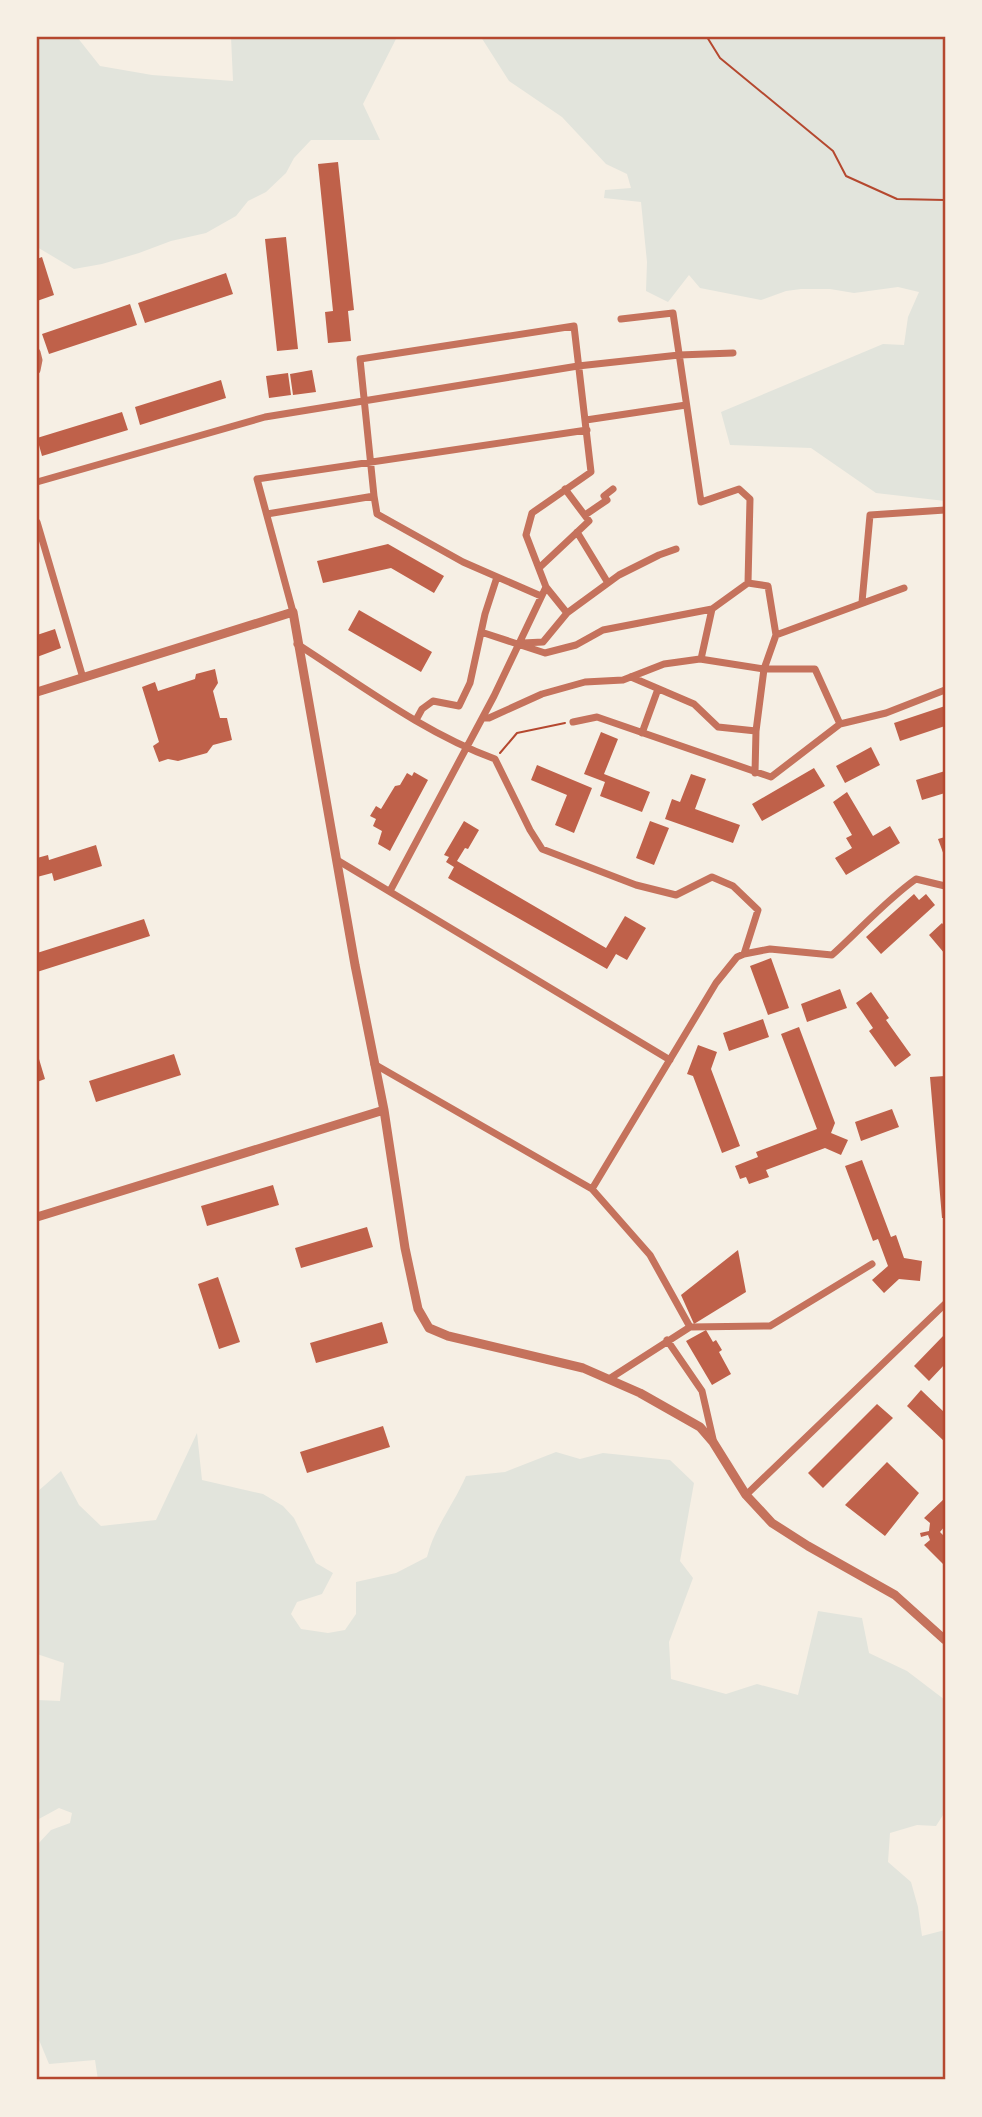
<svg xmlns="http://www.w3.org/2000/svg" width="982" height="2117" font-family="'Fira Sans Condensed',sans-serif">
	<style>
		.green { fill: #e2e4dc }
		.building { fill: #bf614a }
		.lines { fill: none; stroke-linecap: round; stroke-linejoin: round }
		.path { stroke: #b5482f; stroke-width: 2 }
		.minor { stroke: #c5725c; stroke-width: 7 }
		.tertiary { stroke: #c5725c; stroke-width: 9 }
		.neatline { fill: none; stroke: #b5482f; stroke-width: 2.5 }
	</style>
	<rect width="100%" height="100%" fill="#f6efe4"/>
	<path class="green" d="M37,37H77L100,66L152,75L233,81L231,37H397L363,104L380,140H311L294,158L286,173L266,192L248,201L236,216L206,233L171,241L139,253L102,264L74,269L37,247Z
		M481,37H945V501L876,493L811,448L730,445L721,412L883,344L904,345L908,317L919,292L898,287L854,293L830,289H801L786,291L761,300L700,288L689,275L668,302L646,291L647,262L641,202L604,198L605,190L631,188L627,174L606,164L562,117L509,81Z
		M197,1433L202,1480L263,1494L283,1506L294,1518L316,1563L333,1573L322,1594L297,1602L291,1614L301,1629L328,1633L345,1630L356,1614V1582L396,1573L427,1557C434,1528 454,1504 466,1476L505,1472L556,1452L580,1459L603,1453L670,1460L694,1483L680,1561L693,1578L669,1642L671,1679L726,1694L757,1684L798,1695L818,1611L862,1618L869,1653L907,1671L945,1700V1812L936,1826L917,1825L890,1833L888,1862L911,1882L918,1907L922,1936L945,1930V2080H98L95,2060L49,2064L37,2035V1845L51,1830L70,1823L72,1813L59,1808L37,1820V1700L60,1701L64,1663L37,1654V1492L61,1471L79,1505L101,1526L156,1520Z"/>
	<path class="building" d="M338,162L354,310L348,311L351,341L328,343L325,312L333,311L318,164Z
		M286,237L298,349L277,351L265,239Z
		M42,257L54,295L37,301V259Z
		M226,273L233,294L145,323L138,303Z
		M130,304L137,325L49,354L42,334Z
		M312,370L316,392L293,395L290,374Z
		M288,373L291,395L269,398L266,376Z
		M221,380L226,398L140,425L135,407Z
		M122,412L128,430L42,456L37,438Z
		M388,544L444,576L434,593L391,568L323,583L317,561Z
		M359,610L432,652L421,672L348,630Z
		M55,629L61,648L37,657V635Z
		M215,669L218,683L213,691L220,718H227L232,740L213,745L207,753L178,761L168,759L159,762L153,746L159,742L142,687L155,682L158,691L195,679L196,674Z
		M945,706V726L900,741L894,723Z
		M601,732L618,739L604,774L650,792L642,812L600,796L605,782L584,774Z
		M871,747L880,765L845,783L836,766Z
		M537,765L592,788L574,833L555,825L567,795L531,780Z
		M814,768L825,786L762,821L752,804Z
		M945,771V793L922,800L916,780Z
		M414,772L428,780L390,851L378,844L382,831L373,826L376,819L370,816L376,806L381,809L395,786L400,785L407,773L412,776Z
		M691,774L706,779L695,809L740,825L733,843L665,819L672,799L680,802Z
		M847,792L873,836L890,826L900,843L846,875L835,858L852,848L846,838L852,835L833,802Z
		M464,821L479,830L468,849L465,848L457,861L606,948L625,916L646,928L627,960L616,954L607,969L448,878L454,867L446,862L449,857L444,855Z
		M650,821L669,828L654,865L636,858Z
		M945,837V858L938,839Z
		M96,845L102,866L54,881L52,873L37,877V858L48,855L49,860Z
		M914,894L919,900L926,894L935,905L881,954L866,937Z
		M144,919L150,936L37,972V953Z
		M942,923L945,927V954L929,935Z
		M771,958L789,1008L768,1015L750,966Z
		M840,989L847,1008L807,1022L801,1004Z
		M871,992L889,1018L886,1020L911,1055L895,1067L869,1031L873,1028L856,1003Z
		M763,1019L769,1037L729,1051L723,1033Z
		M799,1027L835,1123L831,1133L848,1140L841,1155L825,1148L766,1170L769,1177L749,1184L746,1177L740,1179L735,1166L758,1157L756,1152L817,1129L781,1034Z
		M698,1045L717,1052L711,1069L740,1146L722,1153L693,1076L687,1074Z
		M174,1054L181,1075L96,1102L89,1081Z
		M37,1059H39L45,1079L37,1082Z
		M945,1076V1218H942L930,1077Z
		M892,1109L899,1127L861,1141L855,1122Z
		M862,1160L891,1237L896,1235L904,1258L922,1261L920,1281L899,1279L884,1293L872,1280L888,1266L878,1239L873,1241L845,1166Z
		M273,1185L279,1205L207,1226L201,1206Z
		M367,1227L373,1247L301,1268L295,1248Z
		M738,1250L746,1292L694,1324L681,1295Z
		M218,1277L240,1342L219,1349L198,1284Z
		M382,1322L388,1343L316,1363L310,1343Z
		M706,1330L713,1342L716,1340L722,1350L719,1352L731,1374L712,1385L686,1341Z
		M945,1334V1364L929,1381L914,1366Z
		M921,1390L945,1413V1442L907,1406Z
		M877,1404L893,1418L823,1488L808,1473Z
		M383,1426L390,1447L307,1473L300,1452Z
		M887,1462L919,1493L885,1536L845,1505Z
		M945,1498V1526L940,1532L945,1537V1566L924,1545L930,1540L928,1535L921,1537L920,1533L929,1531L930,1523L924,1518Z"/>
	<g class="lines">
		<path class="path" d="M707,37L720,58L833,151L846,176L897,199L945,200
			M500,753L517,733L565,723"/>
		<path class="minor" d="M37,352L39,360L37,370
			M586,420L686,405
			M37,482L265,417L578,366L679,355L733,353
			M374,496L360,359L574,326L591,472L532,513L526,535L546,587L494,696L390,891
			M267,514L374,496L377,514L463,562L541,596
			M585,515L607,500L604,496L613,489
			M37,522L83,678
			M577,532L608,583
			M539,568L589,521L565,489
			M546,587L567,613
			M862,602L870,515L945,510
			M293,612L257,479L587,430
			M481,632L545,653L576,645L603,630L712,609L748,583L750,499L739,489L701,502L673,313L621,319
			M776,635L904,588
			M523,643L543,642L567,613L619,575L659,555L676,549
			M297,644C361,685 424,733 495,759L530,830L542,849L636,885L676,895L712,877L733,886L758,910L744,954
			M701,659L712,609
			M631,677L694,704L718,727L756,731
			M483,718H489L542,694L585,682L623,680L664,664L700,659L764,669L776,635L768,586L748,583
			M416,720L422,709L433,701L459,706L470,683L485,614L497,577
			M573,722L597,717L771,777L840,724L886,713L945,690
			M642,733L658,689
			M755,773L756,731L764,669H815L840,724
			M337,860L670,1060
			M374,1064L592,1189L650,1255L690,1327
			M592,1189L716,983L737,957L744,954L770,949L832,955C860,930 885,901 916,879L945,886
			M667,1340L702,1391L713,1439
			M609,1379L690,1327L770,1326L872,1264
			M746,1495L945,1304"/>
		<path class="tertiary" d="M37,692L293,612L355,965L384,1110L405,1248L418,1309L429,1328L448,1336L583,1368L640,1393L700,1427L713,1442L746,1495L772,1523L808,1546L895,1595L945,1640
			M37,1217L384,1110"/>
	</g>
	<rect width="982" height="2117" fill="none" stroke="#f6efe4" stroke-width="77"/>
	<rect x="38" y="38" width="906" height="2040" class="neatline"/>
</svg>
